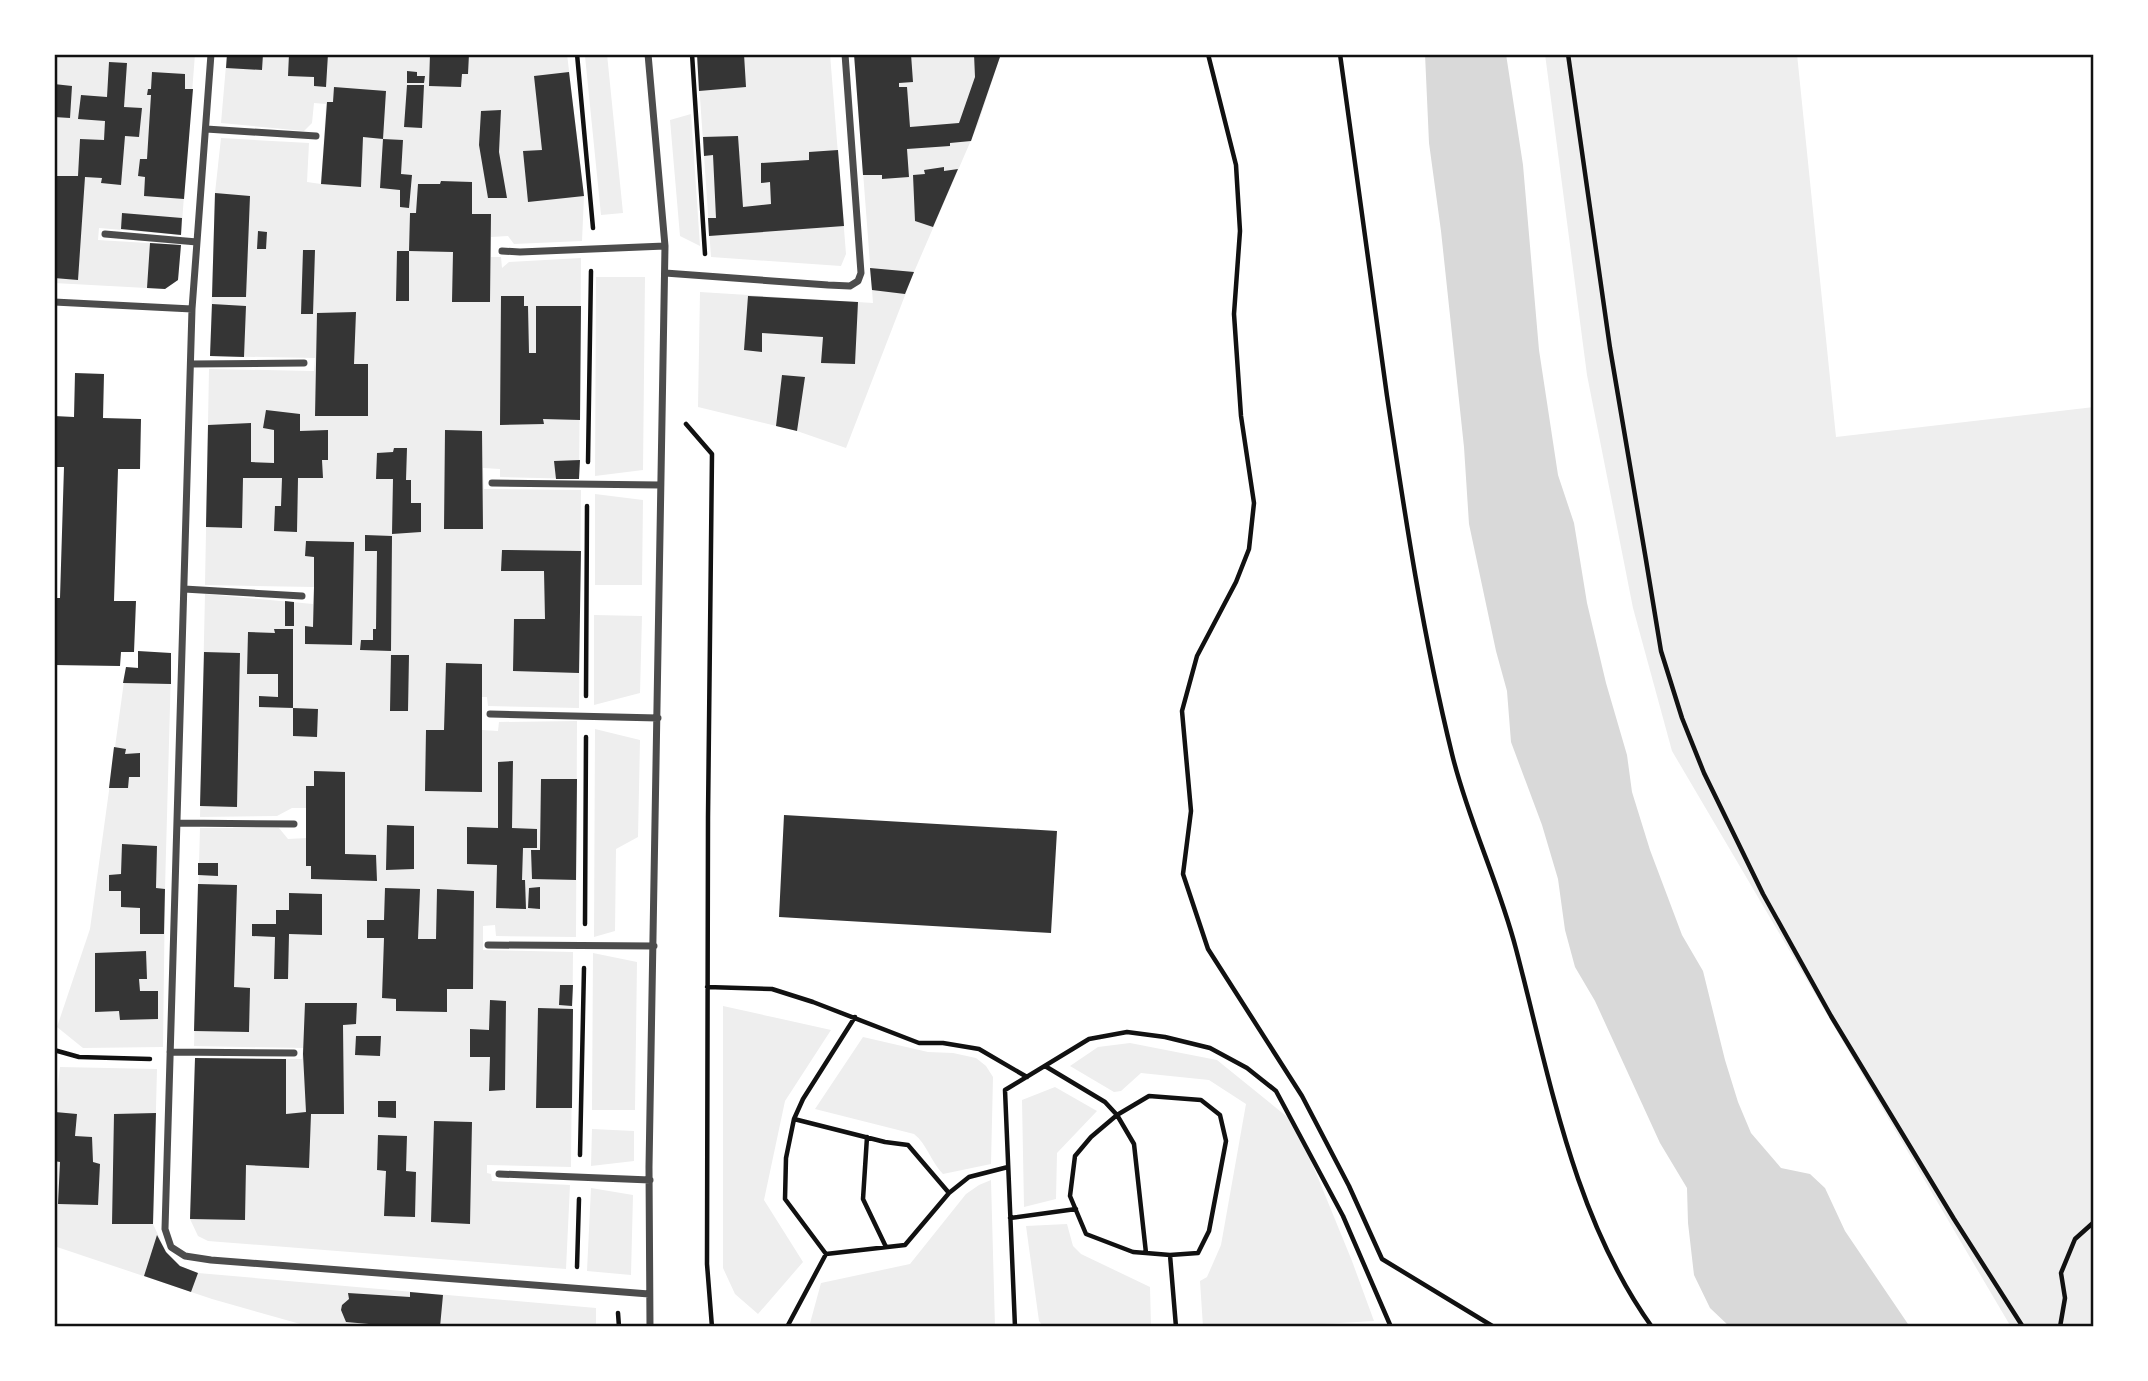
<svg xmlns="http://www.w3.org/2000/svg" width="2148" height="1381" font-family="Rubik,sans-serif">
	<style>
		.green { fill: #eee }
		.water { fill: #d9d9d9 }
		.building { fill: #353535 }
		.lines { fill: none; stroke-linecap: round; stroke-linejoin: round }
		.path { stroke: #111; stroke-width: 4.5 }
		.minor { stroke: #4c4c4c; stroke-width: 7 }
		.neatline { fill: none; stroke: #111; stroke-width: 2.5 }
	</style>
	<rect width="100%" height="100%" fill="#fff"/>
	<path class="green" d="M54,54H195L181,235L99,228L98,240L181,245L178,280L165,289L54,283Z
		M227,54H567L584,196L582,241L514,244L508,236L491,237V257H501L502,268L509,262L581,258L579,479L500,477V469L483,468L484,489L581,490L579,708L488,706L487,697H482V730L498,731L499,722L577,721L576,937L496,936L495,925L483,926V950L573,952L571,1167L487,1165V1173L491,1174L492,1181L570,1185L566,1269L208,1241L198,1236L190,1219L195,1058L302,1059L303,1048L194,1046L200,828H279L288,839L307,838L306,808H292L277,816L200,817L205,594L313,604L314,587L205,585L209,369L314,371L315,358L210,356L215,193L221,138L309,143L307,182L321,184L326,104L314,103L312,123L304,131L221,123Z
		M607,54L623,213L601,215L585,56Z
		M697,54H830L846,254L841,266L711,257Z
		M854,54H1001L978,124L914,272L846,448L797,431L698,407L700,292L873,303Z
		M1545,54H1797L1836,437L2094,407V1327H2011L1672,751L1633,608L1587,375Z
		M691,114L700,246L680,236L670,120Z
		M596,277H645L643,470L595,476Z
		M595,494L643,500L642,585H595Z
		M594,615L642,616L640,693L594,705Z
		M126,667L171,669L165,889L163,1047L83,1048L57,1027L90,929Z
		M595,729L640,740L638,837L616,849L615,931L594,937Z
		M593,953L637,962L635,1110H592Z
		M723,1006L831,1030L785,1101L764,1200L803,1262L758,1314L735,1294L723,1268Z
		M863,1037L928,1052L953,1053L976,1058L986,1066L993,1077L991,1164L943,1174C931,1162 927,1144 914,1134L815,1109Z
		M1130,1043L1217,1060L1296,1124L1352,1261L1374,1321L1270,1327H1203L1200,1281L1207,1277L1221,1245L1246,1104L1209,1080L1141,1073L1121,1091L1114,1092L1070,1066L1098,1047Z
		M60,1067L157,1069L153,1224L166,1252L180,1266L198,1273L596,1308V1327H311L212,1299L54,1246V1118Z
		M1055,1087L1097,1111L1057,1153L1056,1199L1024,1207L1022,1100Z
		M592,1129L634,1131V1161L591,1166Z
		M991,1180L995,1327H809L821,1283L910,1264L966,1194L979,1185Z
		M591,1188L633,1195L631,1275L587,1271Z
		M1067,1224L1073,1246L1081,1254L1150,1287L1151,1327H1044L1039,1321L1026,1226Z"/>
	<path class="water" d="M1425,54H1506L1523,165L1539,350L1558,475L1574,523L1587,603L1606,683L1627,755L1632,792L1650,850L1682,935L1703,971L1725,1060L1738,1102L1751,1133L1781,1168L1810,1174L1825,1188L1845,1231L1910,1327H1730L1710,1308L1694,1275L1688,1223L1687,1188L1660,1143L1595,1001L1575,967L1565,930L1558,879L1542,825L1511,742L1507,691L1496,651L1469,524L1464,447L1441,231L1429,143Z"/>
	<path class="building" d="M227,54H263L262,70L226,68Z
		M289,54H328L326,87L314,86V77L288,76Z
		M430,54H469L468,74H462L461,87L429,86Z
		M697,54H744L746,87L699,91Z
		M854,54H911L913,82L899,83V87H907L910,127L959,123L975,77L974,54H1001L971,141L950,143V146L907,149L909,177L882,179V175H863Z
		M109,62L127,63L124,107L142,108L139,137L125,136L121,185L101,183L102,178L85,177L78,280L54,278V176H78L80,139L104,140L105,121L78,119L81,95L107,97Z
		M407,71L417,72V76H425L424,83H407Z
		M152,72L185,74V89H193L184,199L144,196L145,177L138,176L140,159H147L151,95H147L148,89H151Z
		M569,72L584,196L528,202L523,151L542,150L534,76Z
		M54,84L72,86L70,118L54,117Z
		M407,85H424L422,128L404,127Z
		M334,87L386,91L383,139L363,137L361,187L321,184L327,102H333Z
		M501,110L499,152L507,198H488L479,145L481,111Z
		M738,136L743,207L771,204L770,182L761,183V163L809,160V152L838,150L844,226L709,236L708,218H716L713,155L704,156L703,137Z
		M383,139L403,140L401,174L412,175L409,208L400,207V190L380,188Z
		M944,167V171L958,169L933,227L915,221L913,175L925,174L924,170Z
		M441,181L472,182V214H491L490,302H452L453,252L409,251L410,213H416L418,184H440Z
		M215,193L250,196L246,297H212Z
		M122,213L182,218L181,235L121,229Z
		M258,231L267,232L266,249H257Z
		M150,243L181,245L178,280L165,289L147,288Z
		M303,250H315L313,314H301Z
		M397,251H409V301H396Z
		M870,268L914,272L905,294L872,290Z
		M501,296H524V306H528L529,353H536V306H581L580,420L543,419L544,424L500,425Z
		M748,296L858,302L855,364L821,363L823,337L762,333V352L744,350Z
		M212,304L246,306L244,357L210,356Z
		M356,312L354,364H368V416H315L317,313Z
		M75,373L104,374L103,418L141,419L140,469H118L114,601H136L134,652H121L120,666L54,665V598H60L64,467H54V416L74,417Z
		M782,375L805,377L797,431L776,426Z
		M266,410L300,414V431L328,430V460H322L323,478H298L297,532L274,531L275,506H281L282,478H243L242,528L206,527L208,425L251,423V462L274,463V430L263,428Z
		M445,430L482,431L483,529H444Z
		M394,448H407L406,480H411V503H421V532L392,534L393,479H376L377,453L393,452Z
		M580,460L579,479H556L554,461Z
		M365,535L392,536L391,651L360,650L361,640H373V629H376L377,551H365Z
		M306,541L354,542L352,645L305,644V626L313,627L314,587V557L305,556Z
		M502,550L581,551L579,673L513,671L514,619H545L544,571H501Z
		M285,601L294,602V626H285Z
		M274,629H293V708L318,709L317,737L293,736V708L259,707V696L278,697V674H247L248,632L275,633Z
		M138,651L171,653V684L123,683L126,667L138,668Z
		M204,652L240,653L237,807L200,806Z
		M391,655H409L408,711H390Z
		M446,663L482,664V792L425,791L426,730H444Z
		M114,747L126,749L125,754L140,753V777H129L128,788H109Z
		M513,761L512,828L537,829V848H523L522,880H525L526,909L496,908L497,865L467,864V827L498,828V762Z
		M314,771L345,772V854L376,855L377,881L311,879V866H306V786H314Z
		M541,779H577L576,880L532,879L531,850H540Z
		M784,815L1057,831L1051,933L779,917Z
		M387,825L414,826V869L386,870Z
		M122,844L157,846L156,888L165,889L164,934H140V908L121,907V891H109V875L121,874Z
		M198,863H218V876L198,875Z
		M198,884L237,885L234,987L250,988L249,1032L194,1031Z
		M540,887V909L528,908L529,888Z
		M385,888L420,889L418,939H436L437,889L474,891L473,989H447V1012L396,1011V999L382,998L384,938H367V920H384Z
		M289,893L322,894V935L289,934L288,979H274L275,937L252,936V924H276V910H289Z
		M146,951L147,979H139L140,991H158V1019L120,1020L119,1011L95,1012V953Z
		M560,985H573L572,1006L559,1005Z
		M490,1000L506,1001L505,1090L489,1091L490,1057H470V1029L489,1030Z
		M305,1003H357L356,1024L343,1025L344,1114H311L309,1168L246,1165L245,1220L190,1219L195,1058L286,1059V1114L306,1112L303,1054Z
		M538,1008L573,1009L572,1108H536Z
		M356,1036H381L380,1056L355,1055Z
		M378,1101H396V1118L378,1117Z
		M55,1112L77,1114L75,1136L92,1137L93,1162L100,1164L98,1205L58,1204L60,1162L54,1161Z
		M156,1113L153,1224H112L114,1114Z
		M434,1121L472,1122L470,1224L431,1222Z
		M378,1135L407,1136L406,1171L416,1172L415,1217L384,1216L386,1171L377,1170Z
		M157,1235L166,1252L180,1266L198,1273L191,1292L144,1276Z
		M410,1292L443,1295L440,1327H380V1325L346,1322L341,1310L342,1305L349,1299L348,1293L410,1297Z"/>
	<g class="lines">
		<path class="path" d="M577,54L593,228
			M692,54L705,254
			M1208,54L1236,165L1240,231L1234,314L1241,416L1254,503L1249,549L1236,582L1197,656L1182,711L1191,811L1183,874L1208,949L1302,1096L1349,1186L1382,1259L1494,1327
			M1340,54C1356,168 1371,282 1387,396C1405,516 1423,636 1452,754C1468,820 1499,883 1516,949C1550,1078 1573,1217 1652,1327
			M1568,54L1610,348L1646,560L1661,651L1682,718L1704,773L1763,894L1831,1016L1954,1219L2023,1327
			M686,424L712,454L708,817L707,1264L712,1327
			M588,462L591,271
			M586,696L587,506
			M585,924L586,737
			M707,987L772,989L813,1002L919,1043H943L979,1049L1027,1077
			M54,1050L79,1057L150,1059
			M1045,1066L1105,1102L1117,1115L1091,1137L1075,1156L1070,1196L1086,1234L1133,1252L1146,1253
			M1149,1096L1201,1100L1220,1115L1226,1141L1209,1231L1198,1253L1170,1255L1146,1253L1134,1144L1117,1115Z
			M794,1119L786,1158L785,1199L826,1254
			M867,1137L863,1199L886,1247
			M580,1155L584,968
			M949,1193L969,1177L1008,1167
			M1010,1218L1076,1209
			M1170,1255L1176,1327
			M577,1267L579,1199
			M618,1313L619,1327
			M787,1327L826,1254L905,1245L949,1193L908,1145L885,1142L794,1119L803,1099L855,1017
			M1015,1327L1005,1090L1089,1039L1127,1032L1165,1037L1210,1048L1247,1068L1276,1091L1343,1216L1391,1327
			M2060,1327L2065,1298L2061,1273L2075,1239L2094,1222"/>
		<path class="minor" d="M211,54L192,309L165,1229L171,1247L185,1256L211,1260L649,1294
			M648,54L665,246L649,1167L650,1327
			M206,129L316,136
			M105,234L197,242
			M502,251L520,252L665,246
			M665,273L828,285L850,286L858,281L861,273L845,54
			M54,302L192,309
			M191,364L304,363
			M492,483L660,485
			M184,589L302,596
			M490,714L658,718
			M177,823L294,824
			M488,945L654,946
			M170,1052L294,1053
			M499,1174L650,1180"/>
	</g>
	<rect width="2148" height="1381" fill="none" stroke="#ffffff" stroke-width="112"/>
	<rect x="56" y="56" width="2036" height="1269" class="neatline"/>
</svg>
